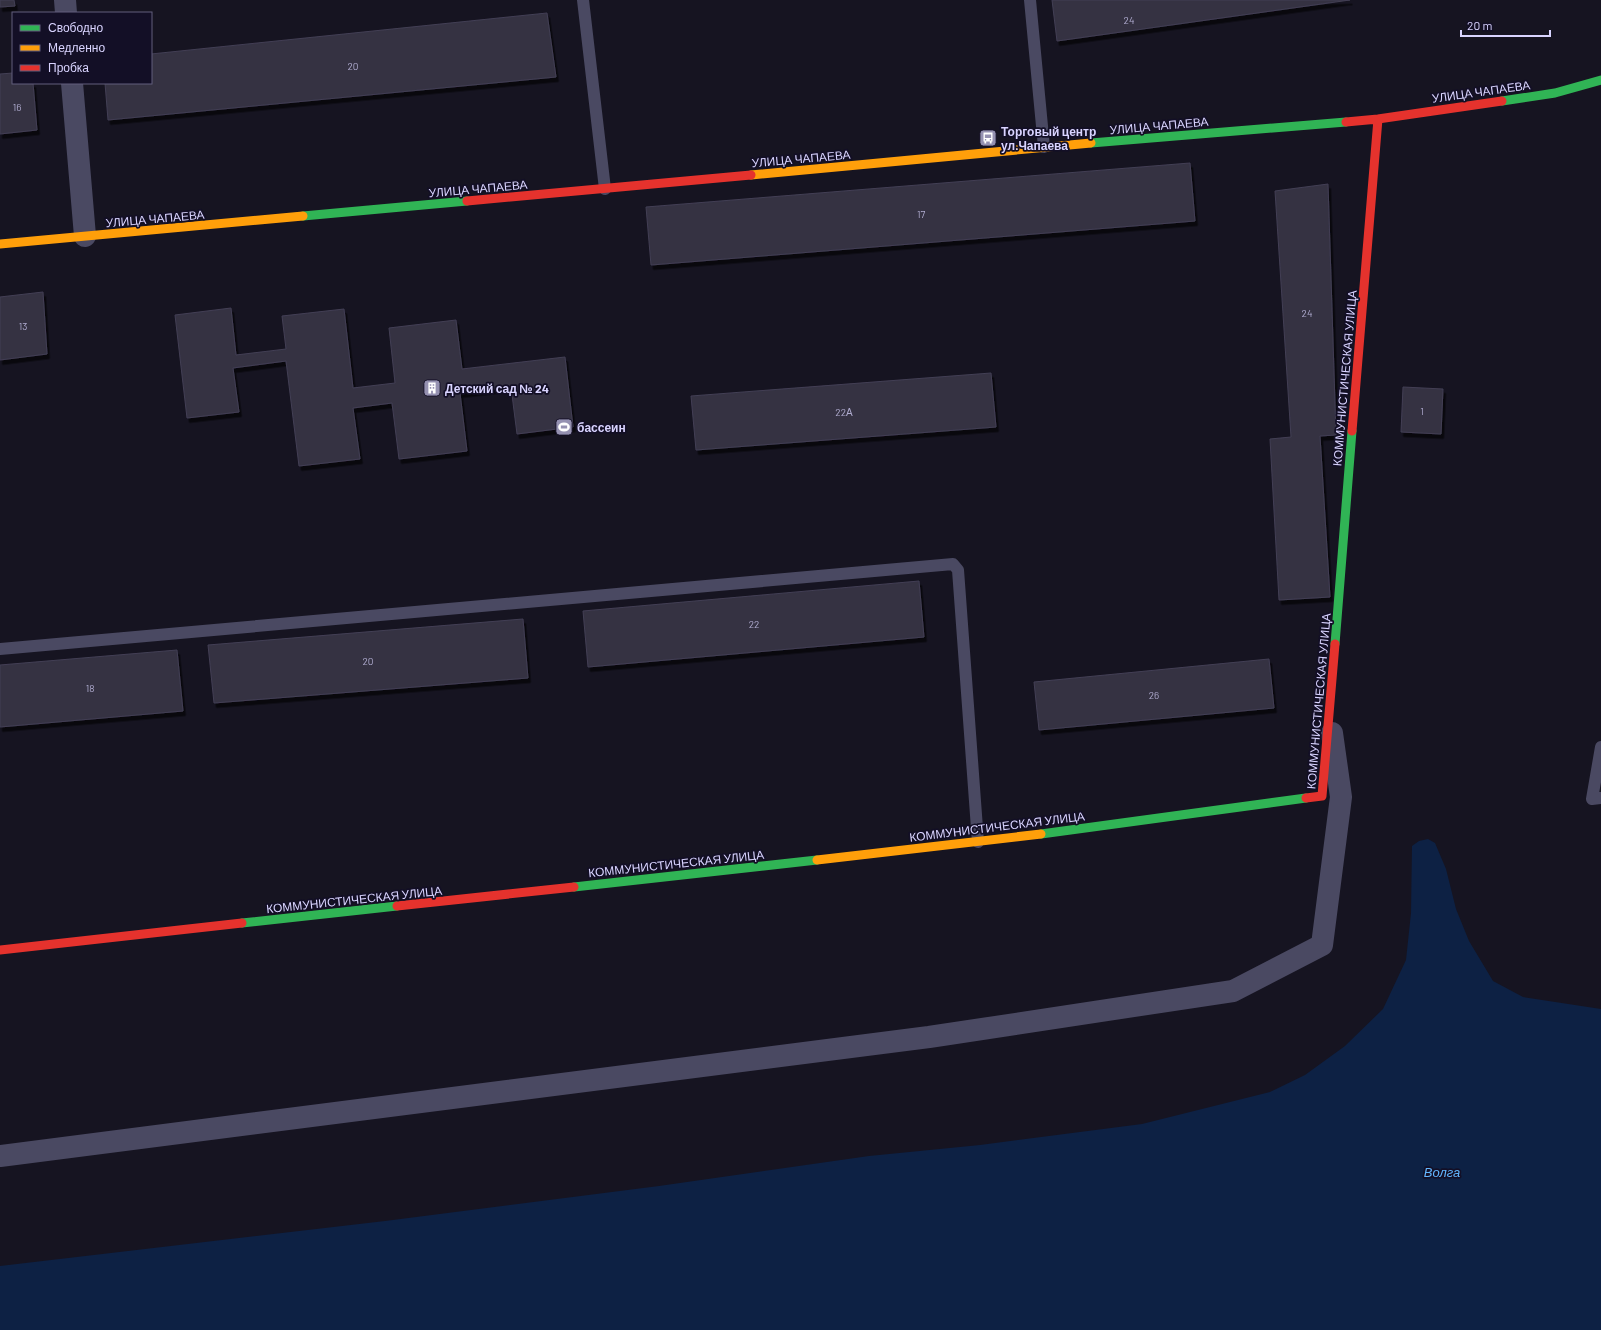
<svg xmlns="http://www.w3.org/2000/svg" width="1601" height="1330" font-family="Barlow,sans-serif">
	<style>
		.water { fill: #0d2144 }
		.building { fill: #343243; stroke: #433f54; filter: url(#shadow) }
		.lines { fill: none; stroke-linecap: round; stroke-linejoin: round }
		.lane { stroke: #4a4962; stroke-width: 12 }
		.street { stroke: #4a4962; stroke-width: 22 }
		.fast { stroke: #30b455; stroke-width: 9 }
		.slow { stroke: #ff9f0a; stroke-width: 9 }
		.jam { stroke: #e5322d; stroke-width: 9 }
		.labels { text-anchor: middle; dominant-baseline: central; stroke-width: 3.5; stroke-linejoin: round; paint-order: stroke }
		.number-label { font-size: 10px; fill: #b0acd0 }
		.street-label { font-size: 12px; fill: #d9d4ff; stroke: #130f26 }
		.poi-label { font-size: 12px; font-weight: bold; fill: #d9d4ff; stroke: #130f26; text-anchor: start }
		.water-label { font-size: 13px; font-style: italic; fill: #62b6ff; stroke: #130f26 }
	</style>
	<defs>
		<filter id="shadow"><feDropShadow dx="2.5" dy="4.5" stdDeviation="0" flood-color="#0009"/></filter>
	</defs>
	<rect width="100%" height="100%" fill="#161421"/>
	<path class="water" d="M1428,839L1435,843L1446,869L1456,909L1469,941L1493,981L1523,997L1601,1009V1330H0V1266L385,1221L659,1186L869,1156L980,1145L1142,1124L1270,1092L1305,1075L1345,1046L1383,1009L1406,960L1411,913L1412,846L1419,841Z"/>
	<path class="building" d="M0,0H14L15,6L0,7Z
		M1052,0H1350L1057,41Z
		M547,13L556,77L108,120L105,83H151V54Z
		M13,73V83H33L37,130L0,134V74Z
		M1190,163L1195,221L651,265L646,207Z
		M1328,184L1336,435L1320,436L1330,597L1279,600L1270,439L1291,437L1275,191Z
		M43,292L47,354L0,360V297Z
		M231,308L236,355L286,349L282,316L344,309L353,388L395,383L389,328L456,320L462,369L565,357L573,427L517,434L511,387L460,393L467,451L399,459L392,403L353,408L360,459L299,466L286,361L233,368L239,412L187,418L175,315Z
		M991,373L996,427L696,450L691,396Z
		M1403,387L1443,389L1441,434L1401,432Z
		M919,581L924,637L588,667L583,611Z
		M523,619L528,678L214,703L208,645Z
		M177,650L183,711L0,727V665Z
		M1269,659L1274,708L1039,730L1034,682Z"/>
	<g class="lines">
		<path class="lane" d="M583,0L605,189
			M1030,0L1044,147
			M0,649L953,564L958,570L978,842
			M1601,747L1592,799L1601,798"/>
		<path class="street" d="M65,0L66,13
			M72,83L85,236
			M0,1156L929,1037L1233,991L1322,945L1341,797L1332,733"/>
		<path class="fast" d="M1502,101L1555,93L1601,80
			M1091,143L1346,122
			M303,216L467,201
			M1335,644L1352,431
			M1041,834L1306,798
			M574,887L817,860
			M242,923L397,906"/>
		<path class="slow" d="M751,175L1091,143
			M0,244L303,216
			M817,860L1041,834"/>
		<path class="jam" d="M1346,122L1378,119L1502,101
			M467,201L751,175
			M1352,431L1378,119
			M1306,798L1322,796L1335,644
			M397,906L574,887
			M0,950L242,923"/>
	</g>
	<defs>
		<g id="bus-square" transform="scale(0.9)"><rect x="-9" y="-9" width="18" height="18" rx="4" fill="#9591b1" stroke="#130f26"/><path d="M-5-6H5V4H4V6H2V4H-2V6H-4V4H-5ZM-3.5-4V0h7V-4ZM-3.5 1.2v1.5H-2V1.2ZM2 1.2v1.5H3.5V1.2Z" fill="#fff"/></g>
		<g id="building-square" transform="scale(0.9)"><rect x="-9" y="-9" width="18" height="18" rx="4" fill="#9591b1" stroke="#130f26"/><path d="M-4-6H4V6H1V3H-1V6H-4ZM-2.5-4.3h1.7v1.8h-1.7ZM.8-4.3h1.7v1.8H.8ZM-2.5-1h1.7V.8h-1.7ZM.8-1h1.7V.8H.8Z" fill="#fff"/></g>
		<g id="stadium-square" transform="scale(0.9)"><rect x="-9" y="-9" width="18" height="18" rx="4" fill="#9591b1" stroke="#130f26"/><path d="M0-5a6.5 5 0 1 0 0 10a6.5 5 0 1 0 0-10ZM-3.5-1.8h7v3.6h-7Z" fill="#fff"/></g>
	</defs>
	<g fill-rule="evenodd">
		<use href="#bus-square" x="988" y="138"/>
		<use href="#building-square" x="432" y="388"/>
		<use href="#stadium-square" x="564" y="427"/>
	</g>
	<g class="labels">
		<g class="number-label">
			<text x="1129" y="20">24</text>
			<text x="353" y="66">20</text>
			<text x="17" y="107">16</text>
			<text x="921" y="214">17</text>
			<text x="1307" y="313">24</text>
			<text x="23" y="326">13</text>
			<text x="1422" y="411">1</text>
			<text x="844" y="412">22А</text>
			<text x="754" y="624">22</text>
			<text x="368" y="661">20</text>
			<text x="90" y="688">18</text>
			<text x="1154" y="695">26</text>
		</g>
		<g class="street-label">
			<text transform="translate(1481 91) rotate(-8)">УЛИЦА ЧАПАЕВА</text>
			<text transform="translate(1159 125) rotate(-5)">УЛИЦА ЧАПАЕВА</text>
			<text transform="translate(801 158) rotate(-5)">УЛИЦА ЧАПАЕВА</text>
			<text transform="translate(478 188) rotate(-5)">УЛИЦА ЧАПАЕВА</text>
			<text transform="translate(155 218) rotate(-5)">УЛИЦА ЧАПАЕВА</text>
			<text transform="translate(1344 378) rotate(-85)">КОММУНИСТИЧЕСКАЯ УЛИЦА</text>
			<text transform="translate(1318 701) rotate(-85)">КОММУНИСТИЧЕСКАЯ УЛИЦА</text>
			<text transform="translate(997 826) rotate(-7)">КОММУНИСТИЧЕСКАЯ УЛИЦА</text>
			<text transform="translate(676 863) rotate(-6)">КОММУНИСТИЧЕСКАЯ УЛИЦА</text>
			<text transform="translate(354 899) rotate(-6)">КОММУНИСТИЧЕСКАЯ УЛИЦА</text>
		</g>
		<g class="poi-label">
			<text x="1001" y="131">Торговый центр<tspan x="1001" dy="14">ул.Чапаева</tspan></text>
			<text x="445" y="388">Детский сад № 24</text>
			<text x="577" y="427">бассеин</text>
		</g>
		<g class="water-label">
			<text x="1442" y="1172">Волга</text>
		</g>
	</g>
	<rect x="12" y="12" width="140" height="72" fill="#130f26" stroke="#625e7d"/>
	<rect x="20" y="25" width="20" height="6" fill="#30b455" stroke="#625e7d"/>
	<text x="48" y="32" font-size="12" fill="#d9d4ff">Свободно</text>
	<rect x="20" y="45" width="20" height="6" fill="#ff9f0a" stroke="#625e7d"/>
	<text x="48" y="52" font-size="12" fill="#d9d4ff">Медленно</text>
	<rect x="20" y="65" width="20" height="6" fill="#e5322d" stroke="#625e7d"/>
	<text x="48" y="72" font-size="12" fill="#d9d4ff">Пробка</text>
	<path d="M1461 30v6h89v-6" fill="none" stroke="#d9d4ff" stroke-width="2"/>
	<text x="1467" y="30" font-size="12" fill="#d9d4ff" stroke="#130f26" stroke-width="3" paint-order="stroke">20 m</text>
</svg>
